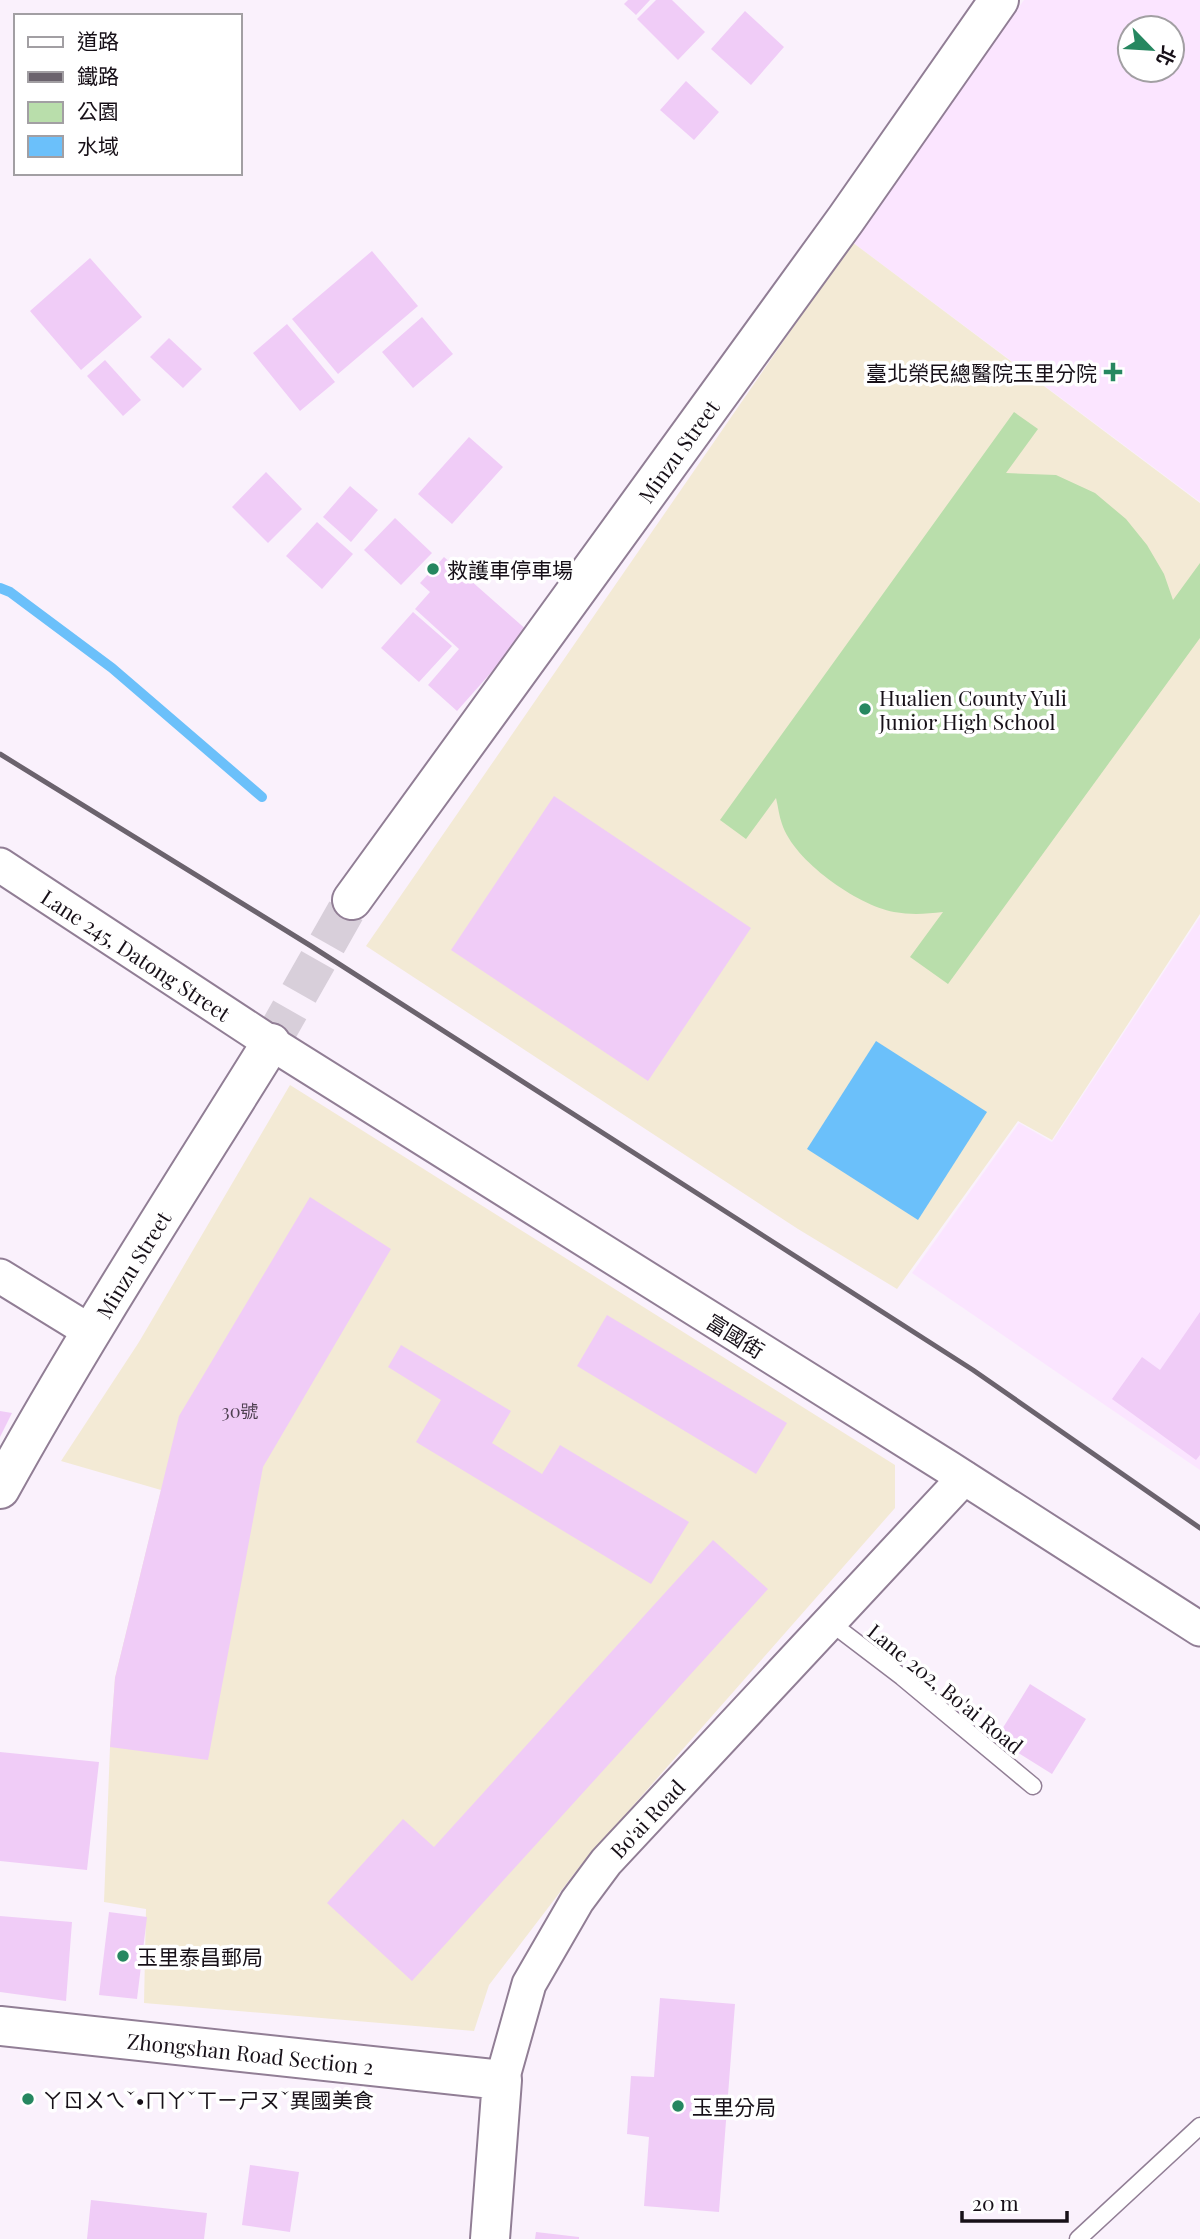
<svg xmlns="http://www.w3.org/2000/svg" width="1200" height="2239" font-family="'Playfair Display','Noto Sans TC',serif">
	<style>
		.built { fill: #fbe5ff; fill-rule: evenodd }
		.education { fill: #f3ead5 }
		.green { fill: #b9deab }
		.water { fill: #6bc0fa }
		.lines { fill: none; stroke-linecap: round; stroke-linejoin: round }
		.stream { stroke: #6bc0fa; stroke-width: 10 }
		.building { fill: #f0ccf7 }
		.tertiary-tunnel { stroke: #d8cfda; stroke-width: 38; stroke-dasharray: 38 19; stroke-linecap: butt }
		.service-casing { stroke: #917e95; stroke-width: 19 }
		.minor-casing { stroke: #917e95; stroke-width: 37 }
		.tertiary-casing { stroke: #917e95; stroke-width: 42 }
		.service { stroke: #fff; stroke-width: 16 }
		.minor { stroke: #fff; stroke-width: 33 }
		.tertiary { stroke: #fff; stroke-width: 38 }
		.rail { stroke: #6b636d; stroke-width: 5 }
		.poi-dot { fill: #268760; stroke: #fff; stroke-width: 2.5 }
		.labels { text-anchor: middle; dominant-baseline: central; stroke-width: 7; stroke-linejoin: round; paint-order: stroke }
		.number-label { font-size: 18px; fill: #4d3f50 }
		.poi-label { font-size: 21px; fill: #171018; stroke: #fff; text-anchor: start }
		.street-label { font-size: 21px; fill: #171018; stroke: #fff }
	</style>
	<rect width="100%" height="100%" fill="#faf1fc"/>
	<path class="built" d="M1024,0H1200V502L852,242ZM1130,28H1172V70H1130Z
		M1200,917V1470L912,1273L1019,1123L1052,1142Z"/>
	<path class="education" d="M852,242L1200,503V914L1052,1140L1018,1121L897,1289L798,1229L366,946Z
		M290,1085L895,1465V1508L580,1866L489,1985L474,2031L144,2003L146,1909L104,1902L110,1747L115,1678L161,1490L61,1461L139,1342Z"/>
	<path class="green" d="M1014,412L1038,429L1006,473L1056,475L1095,493L1126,519L1147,545L1164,574L1173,600L1200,563V638L948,984L910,957L943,912C926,914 911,915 894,912C857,905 794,861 782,824C779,816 778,806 776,798L746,839L720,820Z"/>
	<path class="water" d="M876,1041L987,1112L918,1220L807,1149Z"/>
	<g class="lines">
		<path class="stream" d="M0,588L10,592L112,668L262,797"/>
	</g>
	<path class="building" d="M628,0H650L636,15L624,4Z
		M656,0H672L705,32L678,60L637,19Z
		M745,11L784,47L751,85L711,49Z
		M686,81L719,112L694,140L660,110Z
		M372,251L418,306L338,374L292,319Z
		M90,258L142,317L81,370L30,311Z
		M422,317L453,354L413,388L382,352Z
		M287,324L335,382L300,411L253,353Z
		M169,338L202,369L183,388L150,357Z
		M105,360L141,400L123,416L87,376Z
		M469,437L503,467L452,524L418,494Z
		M266,472L302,509L268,543L232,507Z
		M350,486L378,510L351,542L323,517Z
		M395,518L432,553L401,585L364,550Z
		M317,522L353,554L322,589L286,556Z
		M444,557L528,631L457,711L428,685L459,649L415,609L430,592L420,583Z
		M413,612L452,646L419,682L381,648Z
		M554,796L751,928L648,1081L451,950Z
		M310,1197L391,1249L263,1467L208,1760L110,1747L115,1678L179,1416Z
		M1200,1312V1455L1196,1460L1112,1399L1142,1357L1160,1370Z
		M607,1315L787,1423L756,1474L577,1366Z
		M401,1345L511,1411L492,1443L542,1474L560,1445L689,1522L651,1584L416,1442L441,1400L388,1367Z
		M0,1411L12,1413L0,1437Z
		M713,1540L768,1589L412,1981L327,1903L403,1819L434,1847Z
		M1030,1684L1086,1719L1052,1774L996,1739Z
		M0,1752L99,1762L87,1870L0,1861Z
		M109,1912L147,1917L137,1999L99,1995Z
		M0,1916L72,1922L66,2001L0,1992Z
		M660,1998L735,2004L719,2212L644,2206L649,2137L627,2134L631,2076L654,2077Z
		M250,2165L299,2172L290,2232L242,2225Z
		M91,2200L207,2213L204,2239H87Z
		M536,2232L579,2237V2239H535Z"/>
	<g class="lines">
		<path class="tertiary-tunnel" d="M271,1043L352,900"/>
		<g class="service-casing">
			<path id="service" d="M831,1623L902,1677L1033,1786
				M1078,2239L1200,2126"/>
		</g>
		<g class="minor-casing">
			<g id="minor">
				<path id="s1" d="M0,865L271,1043L949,1468L1200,1629"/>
				<path d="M0,1276L91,1332"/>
				<path id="s2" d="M502,2080L529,1984L577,1901L606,1862L964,1478"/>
			</g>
		</g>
		<g class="tertiary-casing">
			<g id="tertiary">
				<path id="s3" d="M352,900L846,219L999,0"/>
				<path id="s4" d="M0,1489C84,1337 179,1191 271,1043"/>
				<path id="s5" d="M0,2026L502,2080L490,2239"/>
			</g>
		</g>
		<use href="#service" class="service"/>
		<use href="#minor" class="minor"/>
		<use href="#tertiary" class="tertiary"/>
		<path class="rail" d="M0,754L311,946L973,1370L1200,1528"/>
	</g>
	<g class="poi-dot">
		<path d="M1109.5 361.5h7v7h7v7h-7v7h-7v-7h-7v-7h7z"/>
		<circle cx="433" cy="569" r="7"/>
		<circle cx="865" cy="709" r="7"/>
		<circle cx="123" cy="1956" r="7"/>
		<circle cx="28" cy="2099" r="7"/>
		<circle cx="678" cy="2106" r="7"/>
	</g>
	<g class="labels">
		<g class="number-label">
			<text x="240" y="1411">30號</text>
		</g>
		<g class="poi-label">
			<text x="1097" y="372" text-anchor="end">臺北榮民總醫院玉里分院</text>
			<text x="447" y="569">救護車停車場</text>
			<text x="879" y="697">Hualien County Yuli<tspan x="879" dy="24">Junior High School</tspan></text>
			<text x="137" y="1956">玉里泰昌郵局</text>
			<text x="42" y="2099">ㄚㄖㄨㄟˇ•ㄇㄚˇㄒㄧㄕㄡˇ異國美食</text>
			<text x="692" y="2106">玉里分局</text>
		</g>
		<g class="street-label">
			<text stroke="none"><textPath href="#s3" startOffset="555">Minzu Street</textPath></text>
			<text stroke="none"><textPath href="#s1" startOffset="163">Lane 245, Datong Street</textPath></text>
			<text stroke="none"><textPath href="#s4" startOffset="261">Minzu Street</textPath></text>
			<text transform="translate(736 1335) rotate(32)">富國街</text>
			<text transform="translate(946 1688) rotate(39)">Lane 202, Bo'ai Road</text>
			<text stroke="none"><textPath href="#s2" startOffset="304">Bo'ai Road</textPath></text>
			<text stroke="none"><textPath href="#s5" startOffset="252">Zhongshan Road Section 2</textPath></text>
		</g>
	</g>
	<rect x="14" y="14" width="228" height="161" fill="#ffffff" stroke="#a29fa3" stroke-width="2"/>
	<rect x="28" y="37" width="35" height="10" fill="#ffffff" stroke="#a29fa3" stroke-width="2"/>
	<text x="77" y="49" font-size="21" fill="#171018">道路</text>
	<rect x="28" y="72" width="35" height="10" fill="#6b636d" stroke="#a29fa3" stroke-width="2"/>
	<text x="77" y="84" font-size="21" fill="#171018">鐵路</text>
	<rect x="28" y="102" width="35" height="21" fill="#b9deab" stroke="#a29fa3" stroke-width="2"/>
	<text x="77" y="119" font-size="21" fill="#171018">公園</text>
	<rect x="28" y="136" width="35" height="21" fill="#6bc0fa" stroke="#a29fa3" stroke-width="2"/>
	<text x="77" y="154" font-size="21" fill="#171018">水域</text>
	<g transform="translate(1151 49) rotate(115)"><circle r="33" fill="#ffffff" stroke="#a29fa3" stroke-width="2"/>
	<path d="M0-5L12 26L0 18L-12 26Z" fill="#268760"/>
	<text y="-10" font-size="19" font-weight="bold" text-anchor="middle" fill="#171018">北</text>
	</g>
	<path d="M962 2211v10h105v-10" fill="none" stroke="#171018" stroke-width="3.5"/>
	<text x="972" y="2211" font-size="21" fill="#171018" stroke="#ffffff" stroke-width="5" paint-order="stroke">20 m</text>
</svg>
